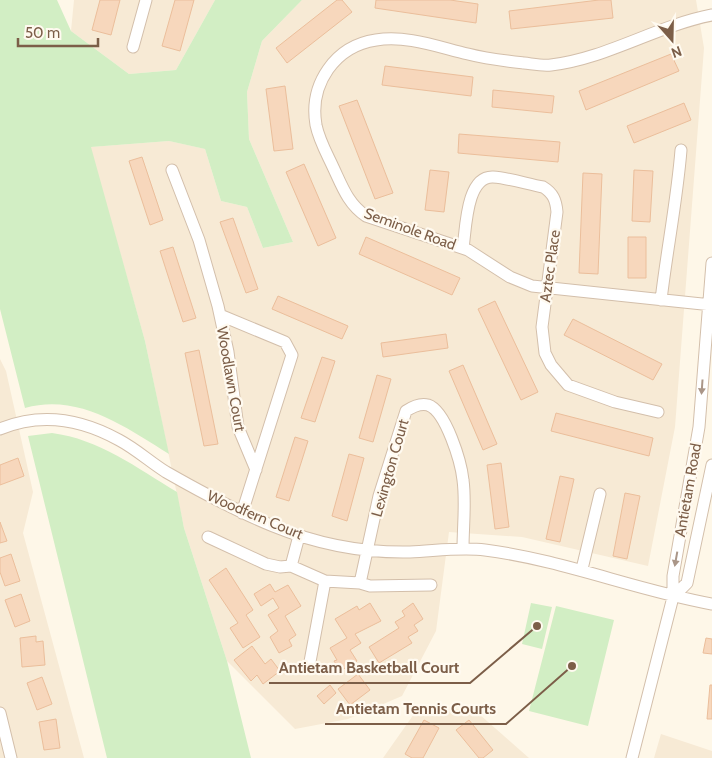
<svg xmlns="http://www.w3.org/2000/svg" width="712" height="758" font-family="Cabin,sans-serif">
	<style>
		.residential { fill: #f7ead5 }
		.green { fill: #d2eec4 }
		.building { fill: #f7d7bc; stroke: #ebbe9b }
		.lines { fill: none; stroke-linecap: round; stroke-linejoin: round }
		.minor-casing { stroke: #d3bfab; stroke-width: 13 }
		.minor { stroke: #fff; stroke-width: 11 }
		.oneway { fill: #aa9688 }
		.labels { text-anchor: middle; dominant-baseline: central; stroke-width: 4.5; stroke-linejoin: round; paint-order: stroke }
		.street-label { font-size: 15px; fill: #7c5e48; stroke: #fffaf0 }
		.leader { fill: none; stroke: #7c5e48; stroke-width: 2 }
		.callout-dot { fill: #7c5e48; stroke: #fffaf0; stroke-width: 2 }
		.callout-label { font-size: 16px; text-anchor: middle; font-weight: bold; fill: #7c5e48; stroke: #fffaf0; stroke-width: 4.5; stroke-linejoin: round; paint-order: stroke }
	</style>
	<rect width="100%" height="100%" fill="#fef7e8"/>
	<path class="residential" d="M74,0H215L176,70L129,74L71,31Z
		M302,0H696L704,48L675,427L648,566L522,537L449,532L436,631L402,696L348,719L295,729L227,661L184,528L145,341L90,147L169,141L205,149L221,201L247,207L263,248L293,242L249,139L247,92L262,41Z
		M0,359L6,371L33,492L23,533L84,758H0Z
		M448,707L479,714L529,758H383L414,714Z
		M661,734L712,751V758H654Z"/>
	<path class="green" d="M0,0H57L71,31L129,74L176,70L215,0H302L262,41L247,92L249,139L293,242L263,248L247,207L221,201L205,149L169,141L91,147L145,341L169,454C125,427 79,393 25,408L0,309Z
		M52,433C99,439 137,468 177,492L184,528L227,661L251,758H107L28,436Z
		M531,603L552,607L542,649L522,644Z
		M556,606L614,620L588,726L529,711Z"/>
	<path class="building" d="M100,0H120L111,35L92,30Z
		M175,0H194L180,51L162,46Z
		M337,0H342L352,12L287,63L276,48Z
		M376,0H450L478,4L476,23L375,8Z
		M599,0H611L613,18L511,29L509,11Z
		M671,54L679,71L586,110L579,91Z
		M385,66L473,77L471,96L382,85Z
		M285,86L293,149L274,151L266,89Z
		M493,90L554,96L552,113L492,107Z
		M357,100L393,193L375,199L339,106Z
		M684,103L691,120L634,143L627,126Z
		M459,134L560,142L558,162L458,153Z
		M142,157L163,220L150,225L129,161Z
		M304,164L336,238L318,246L286,172Z
		M430,170L449,172L444,212L425,210Z
		M634,170L653,171L650,222L632,221Z
		M583,173L602,174L598,274L579,273Z
		M233,218L258,289L246,293L220,222Z
		M366,237L460,278L452,295L359,254Z
		M628,237H646V278H628Z
		M173,247L196,318L183,322L160,251Z
		M278,296L348,326L342,339L272,309Z
		M495,301L538,392L521,400L478,309Z
		M573,319L662,364L653,380L564,335Z
		M446,334L448,348L383,357L381,343Z
		M199,350L218,444L204,446L185,353Z
		M322,357L335,361L315,422L301,418Z
		M463,365L497,444L483,450L449,371Z
		M377,375L391,379L373,442L359,438Z
		M556,413L653,438L649,456L551,431Z
		M295,437L308,441L289,501L276,497Z
		M349,454L364,458L347,521L332,516Z
		M18,458L24,476L0,485V465Z
		M501,463L509,527L495,529L487,465Z
		M560,476L574,479L560,542L546,539Z
		M625,493L640,496L627,559L613,556Z
		M0,522L7,541L0,543Z
		M11,554L20,581L5,586L0,572V558Z
		M226,568L253,610L246,615L260,637L243,648L230,628L238,623L209,580Z
		M270,584L275,592L288,585L301,606L285,616L296,635L289,640L292,646L279,653L270,637L278,631L268,615L279,608L273,598L261,606L254,594Z
		M21,594L30,621L15,627L5,600Z
		M370,603L381,621L355,634L361,643L350,650L357,661L340,671L334,661L337,660L330,648L347,638L335,619L357,606L359,610Z
		M413,603L423,619L414,625L418,631L408,637L412,643L379,663L369,647L399,628L395,622L405,616L402,611Z
		M36,636V642L43,641L45,665L22,667L20,638Z
		M706,638L712,639V654L703,653Z
		M252,646L265,664L271,659L280,671L263,684L257,675L251,681L234,660Z
		M358,674L370,690L350,705L338,689Z
		M42,677L52,704L37,710L27,683Z
		M330,685L336,693L324,704L317,696Z
		M710,685H712V719H707Z
		M56,719L60,748L44,750L39,722Z
		M424,720L439,728L423,758H412L405,754Z
		M469,720L493,750L483,758H479L456,730Z"/>
	<g class="lines">
		<g class="minor-casing">
			<path id="minor" d="M712,15C656,26 608,58 551,65C542,66 533,64 524,63C506,61 487,59 468,54C438,47 407,35 376,40C335,46 309,84 316,125C319,140 327,154 333,167C342,186 348,204 366,216L468,250L510,277L532,286L712,305
				M133,47L146,0
				M172,170L199,240L218,306L228,352L238,427L256,470
				M463,248C466,229 466,176 493,177C509,178 527,184 543,187C553,193 556,200 557,212L542,327L545,353L551,365L568,385L615,402L658,412
				M661,300C667,249 677,200 681,150
				M220,315L285,342L292,355L242,513
				M0,429C41,412 81,419 119,440C136,449 150,462 166,472C201,492 236,511 273,526C317,544 363,553 410,552C435,551 460,547 485,550C563,560 635,590 712,604
				M299,536L291,566L325,581L360,583L379,496L406,411C412,407 420,403 428,405C446,411 461,462 463,480C466,502 463,526 463,549
				M208,537L266,564L280,567L291,566
				M582,569L600,494
				M360,583L370,586L431,585
				M673,597L687,583L712,465
				M309,667L325,581
				M0,713L11,758
				M632,758L673,597V576L699,427L712,263"/>
		</g>
		<use href="#minor" class="minor"/>
	</g>
	<defs><path id="oneway-solid" d="M-6-.8H1V-3.2L6.5 0L1 3.2V.8H-6Z" transform="scale(1.25)"/></defs>
	<g class="oneway">
		<use href="#oneway-solid" transform="translate(702 387) rotate(94)"/>
		<use href="#oneway-solid" transform="translate(676 559) rotate(100)"/>
	</g>
	<g class="labels">
		<g class="street-label">
			<text transform="translate(410 229) rotate(20)">Seminole Road</text>
			<text transform="translate(550 266) rotate(-82)">Aztec Place</text>
			<text transform="translate(231 379) rotate(80)">Woodlawn Court</text>
			<text transform="translate(390 468) rotate(-74)">Lexington Court</text>
			<text transform="translate(688 490) rotate(-80)">Antietam Road</text>
			<text transform="translate(255 515) rotate(23)">Woodfern Court</text>
		</g>
	</g>
	<path class="leader" d="M537 626L470 683H269M572 666L506 724H325"/>
	<g class="callout-dot">
		<circle cx="537" cy="626" r="5"/>
		<circle cx="572" cy="666" r="5"/>
	</g>
	<g class="callout-label">
		<text x="369" y="673">Antietam Basketball Court</text>
		<text x="416" y="714">Antietam Tennis Courts</text>
	</g>
	<g transform="translate(672 40) rotate(160)" stroke="#fffaf0" stroke-width="4" paint-order="stroke">
	<path d="M0-4L9 19L0 12L-9 19Z" fill="#7c5e48"/>
	<text y="-8" font-size="14" font-weight="bold" text-anchor="middle" fill="#7c5e48">N</text>
	</g>
	<path d="M18 38v8h80v-8" fill="none" stroke="#7c5e48" stroke-width="2.5"/>
	<text x="25" y="38" font-size="15" fill="#7c5e48" stroke="#fffaf0" stroke-width="4" paint-order="stroke">50 m</text>
</svg>
